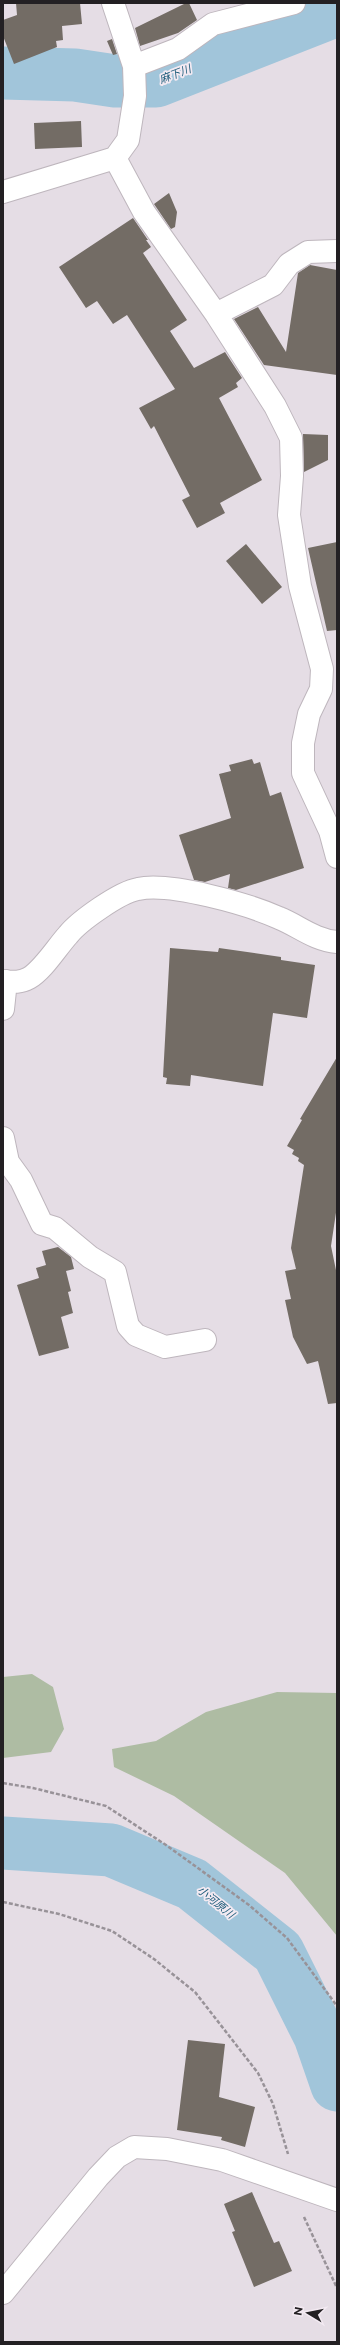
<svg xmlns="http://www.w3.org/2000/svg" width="340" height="2345" font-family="Montserrat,'Noto Sans JP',sans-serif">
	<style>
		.green { fill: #aebca3 }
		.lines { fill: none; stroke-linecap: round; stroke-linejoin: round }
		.river { stroke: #a1c5da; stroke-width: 53 }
		.building { fill: #736c65 }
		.minor-casing { stroke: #beb6bd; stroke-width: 24 }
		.path { stroke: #989298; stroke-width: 2.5; stroke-dasharray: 4 2; stroke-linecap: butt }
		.minor { stroke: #fff; stroke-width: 22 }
		.labels { text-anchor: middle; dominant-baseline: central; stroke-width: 3.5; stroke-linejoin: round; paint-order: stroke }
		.water-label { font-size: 11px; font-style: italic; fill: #205e7c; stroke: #f3eaf2 }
	</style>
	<rect width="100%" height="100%" fill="#e5dde5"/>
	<path class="green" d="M32,1674L53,1687L64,1729L51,1752L3,1758V1677Z
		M277,1692L337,1693V1936L285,1873L174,1796L114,1767L112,1749L156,1741L206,1712Z"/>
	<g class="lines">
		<path class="river" d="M3,73L75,75L115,81H156L337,10
			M3,1843L111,1850L192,1884L278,1952L320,2036L337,2085"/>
	</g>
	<path class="building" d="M16,3H80L82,24L62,26L63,40L56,41L57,47L14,64L3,36V20L17,15Z
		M186,3H189L197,20L178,33L140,46L135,28Z
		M112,39L117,54L113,55L107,41Z
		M81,121L82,147L35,149L34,123Z
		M169,193L177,212L175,227L171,229L154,204Z
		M133,218L148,240H146L151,247L143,253L187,320L170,331L194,368L225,352L242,378L236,383L238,387L219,398L262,480L220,503L225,513L197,528L182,500L190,496L154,426L151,429L139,408L175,389L127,315L113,324L97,301L86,308L59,267Z
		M310,265L337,270V375L264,365L234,319L258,307L286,352L298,273Z
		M303,434L328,435V460L304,472Z
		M337,542V630L327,631L308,548Z
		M246,544L282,587L262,604L226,561Z
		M252,759L254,764L260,762L270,796L281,792L304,868L236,890L228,888L230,874L205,882L194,880L179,835L231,818L219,774L231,771L229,765Z
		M170,948L218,952L219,948L281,957V960L315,965L307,1018L273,1013L263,1086L191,1075L190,1086L166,1084L167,1078L163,1077Z
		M337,1057V1206L331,1246L337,1275V1403L328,1404L318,1361L307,1364L293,1337L285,1300L291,1299L285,1271L296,1269L291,1248L304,1165L298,1161L299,1158L292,1154L294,1150L287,1146L302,1120L300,1119Z
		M58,1247L71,1257L74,1269L66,1271L71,1291L68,1292L73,1313L61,1317L69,1348L39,1356L17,1285L39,1278L36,1268L46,1265L42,1251Z
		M188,2040L225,2044L219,2097L255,2107L245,2147L221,2140L222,2137L177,2130Z
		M252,2192L274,2243L279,2241L292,2271L254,2287L232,2232L235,2231L224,2204Z"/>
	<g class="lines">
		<g class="minor-casing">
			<path id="minor" d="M134,66L178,49L213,24L294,3
				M115,158L144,212L216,314L275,406L291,438L292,476L289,515L300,586L322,669L321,689L309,714L303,743V773L330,831L337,857
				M3,192L115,158L128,140L135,96L134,66L113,3
				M216,314L273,285L289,264L308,252L337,251
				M3,981C13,982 20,983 29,978C43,970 57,947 68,935C79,921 120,892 138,889C170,882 248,904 279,918C299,926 314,940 337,942
				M3,1009L6,981
				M3,1138L8,1162L21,1180L42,1224L55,1228L90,1257L115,1272L128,1326L136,1335L165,1347L205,1340
				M3,2293L98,2177L117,2157L134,2147L167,2149L222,2160L337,2200"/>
		</g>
		<path class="path" d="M3,1783L33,1788L106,1806L166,1845L249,1905L287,1938L337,2006
			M3,1902L59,1914L112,1931L154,1959L195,1992L258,2073L273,2104L288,2154
			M304,2217L337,2288"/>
		<use href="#minor" class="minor"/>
	</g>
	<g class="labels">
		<g class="water-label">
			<text transform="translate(175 74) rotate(-21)">麻下川</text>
			<text transform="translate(216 1902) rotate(39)">小河原川</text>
		</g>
	</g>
	<rect width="340" height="2345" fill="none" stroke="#232023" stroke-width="8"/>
	<g transform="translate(308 2313) rotate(280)" stroke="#f3eaf2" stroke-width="3" paint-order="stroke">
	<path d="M0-3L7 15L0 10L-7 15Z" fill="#232023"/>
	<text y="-6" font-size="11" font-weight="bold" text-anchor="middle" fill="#232023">N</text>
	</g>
</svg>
